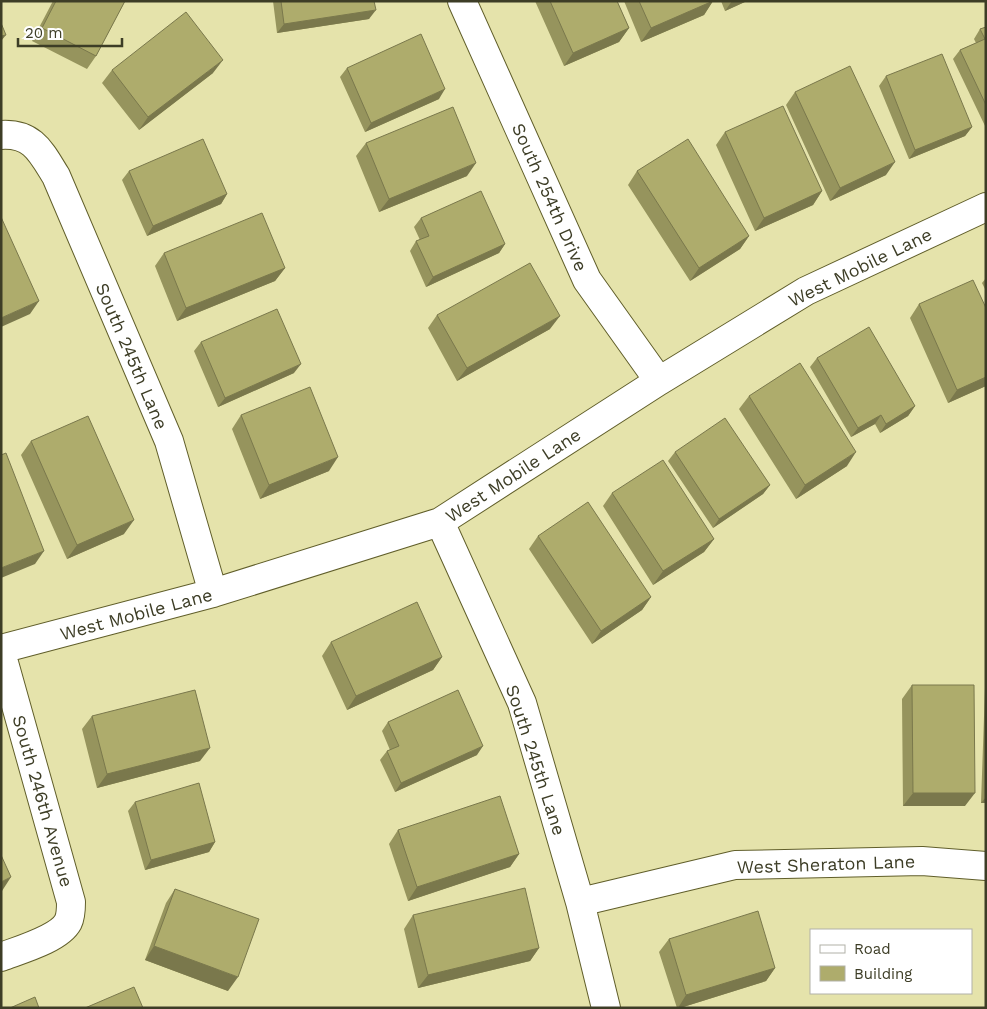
<svg xmlns="http://www.w3.org/2000/svg" width="987" height="1009" font-family="'Work Sans',sans-serif">
	<style>
		.lines { fill: none; stroke-linecap: round; stroke-linejoin: round }
		.minor-casing { stroke: #605e2a; stroke-width: 30 }
		.minor { stroke: #fff; stroke-width: 28 }
		.wall { fill: #96945d }
		.shaded-wall { fill: #7a784c }
		.building { fill: #aeac6c; stroke: #7a784c }
		.labels { text-anchor: middle; dominant-baseline: central; stroke-width: 4.5; stroke-linejoin: round; paint-order: stroke }
		.street-label { font-size: 18px; fill: #3d3d26; stroke: #fff }
	</style>
	<rect width="100%" height="100%" fill="#e5e3ab"/>
	<g class="lines">
		<g class="minor-casing">
			<path id="minor" d="M462,1L587,280L659,381
				M1,135C33,133 41,152 56,176L169,441L213,593
				M440,522L522,703L580,902L606,1008
				M1,649L213,593L440,522L659,381L806,291L986,207
				M1,652L71,902C71,909 71,916 68,922C59,939 19,950 1,957
				M580,902L735,865L922,861L986,866"/>
		</g>
		<use href="#minor" class="minor"/>
	</g>
	<path class="wall" d="M53,1H125L96,56L87,69L32,41Z
		M273,1H374L369,19L277,33Z
		M535,1H617L629,28L619,42L564,66Z
		M624,1H713L704,15L641,42Z
		M721,1H747L725,11Z
		M986,27V128L953,59L960,50L976,43L974,39L980,29Z
		M347,68L439,99L365,132L340,77Z
		M112,70L213,73L139,130L102,83Z
		M886,76L972,127L965,136L909,159L879,86Z
		M795,92L886,175L830,201L786,105Z
		M725,132L822,191L813,205L755,231L716,145Z
		M366,143L467,176L379,212L356,156Z
		M129,171L227,194L221,204L147,236L122,180Z
		M637,171L749,236L740,249L690,281L628,185Z
		M421,218L505,244L499,253L426,287L410,251L416,241L420,240L414,227Z
		M164,253L285,268L275,281L177,321L155,266Z
		M986,278V291L982,283Z
		M919,304L986,308V386L948,403L910,318Z
		M437,315L550,329L457,381L428,328Z
		M201,342L294,373L218,407L194,351Z
		M817,358L915,406L908,416L880,433L875,424L851,437L810,367Z
		M749,396L847,466L796,499L739,409Z
		M241,415L329,471L260,499L232,429Z
		M31,441L124,534L67,559L21,455Z
		M675,452L770,485L763,494L713,528L668,461Z
		M612,493L714,539L704,552L653,585L603,506Z
		M538,536L651,597L642,610L592,644L529,549Z
		M331,642L442,657L433,670L347,710L322,656Z
		M912,685L965,806H903L902,699Z
		M986,687V803H981L985,688Z
		M92,716L200,761L97,788L82,729Z
		M388,722L477,755L395,792L380,760L387,751L390,750L382,731Z
		M135,802L215,842L209,852L145,870L128,811Z
		M398,830L519,854L510,867L408,901L389,844Z
		M175,889L228,991L145,960L166,903Z
		M413,915L539,948L530,961L418,988L404,929Z
		M669,939L775,968L766,981L680,1008H677L659,952Z"/>
	<path class="shaded-wall" d="M713,1L704,15L641,42L651,28Z
		M732,1H747L725,11Z
		M376,10L369,19L277,33L284,24Z
		M629,28L619,42L564,66L573,53Z
		M6,35L1,41V36Z
		M223,60L213,73L139,130L148,117Z
		M445,89L439,99L365,132L371,123Z
		M972,127L965,136L909,159L915,150Z
		M895,162L886,175L830,201L840,188Z
		M476,163L467,176L379,212L389,199Z
		M822,191L813,205L755,231L764,218Z
		M227,194L221,204L147,236L153,226Z
		M749,236L740,249L690,281L699,268Z
		M505,244L499,253L426,287L433,277Z
		M285,268L275,281L177,321L186,308Z
		M39,301L30,314L1,327V318Z
		M560,316L550,329L457,381L467,368Z
		M301,364L294,373L218,407L225,398Z
		M986,377V386L948,403L957,390Z
		M915,406L908,416L880,433L886,424Z
		M881,415L875,424L851,437L858,428Z
		M856,452L847,466L796,499L805,485Z
		M338,457L329,471L260,499L269,485Z
		M770,485L763,494L713,528L719,519Z
		M134,520L124,534L67,559L77,545Z
		M714,539L704,552L653,585L663,571Z
		M44,551L35,564L1,578V568Z
		M651,597L642,610L592,644L601,631Z
		M442,657L433,670L347,710L356,696Z
		M483,746L477,755L395,792L401,783Z
		M210,748L200,761L97,788L107,774Z
		M913,793H975L965,806H903Z
		M986,797V803H981Z
		M215,842L209,852L145,870L151,860Z
		M519,854L510,867L408,901L417,887Z
		M11,877L2,891H1V882Z
		M154,946L238,977L228,991L145,960Z
		M539,948L530,961L418,988L428,975Z
		M775,968L766,981L680,1008H678L686,995Z"/>
	<path class="building" d="M56,1H125L96,56L42,28Z
		M281,1H374L376,10L284,24Z
		M550,1H617L629,28L573,53Z
		M639,1H713L651,28Z
		M186,12L223,60L148,117L112,70Z
		M1,23L6,35L1,36Z
		M986,27V105L960,50L985,39L980,29Z
		M421,34L445,89L371,123L347,68Z
		M942,54L972,127L915,150L886,76Z
		M850,66L895,162L840,188L795,92Z
		M783,106L822,191L764,218L725,132Z
		M453,107L476,163L389,199L366,143Z
		M203,139L227,194L153,226L129,171Z
		M688,139L749,236L699,268L637,171Z
		M481,191L505,244L433,277L416,241L429,236L421,218Z
		M262,213L285,268L186,308L164,253Z
		M1,217L39,301L1,318Z
		M530,263L560,316L467,368L437,315Z
		M973,280L986,308V377L957,390L919,304Z
		M277,309L301,364L225,398L201,342Z
		M869,327L915,406L886,424L881,415L858,428L817,358Z
		M800,363L856,452L805,485L749,396Z
		M310,387L338,457L269,485L241,415Z
		M88,416L134,520L77,545L31,441Z
		M725,418L770,485L719,519L675,452Z
		M6,453L44,551L1,568V455Z
		M663,460L714,539L663,571L612,493Z
		M588,502L651,597L601,631L538,536Z
		M417,602L442,657L356,696L331,642Z
		M912,685H974L975,793H913Z
		M195,690L210,748L107,774L92,716Z
		M458,690L483,746L401,783L387,751L399,746L388,722Z
		M199,783L215,842L151,860L135,802Z
		M500,796L519,854L417,887L398,830Z
		M1,855L11,877L1,882Z
		M525,888L539,948L428,975L413,915Z
		M175,889L259,919L238,977L154,946Z
		M758,911L775,968L686,995L669,939Z
		M134,987L143,1008H85Z
		M35,997L39,1008H10Z"/>
	<g class="labels">
		<g class="street-label">
			<text transform="translate(550 197) rotate(66)">South 254th Drive</text>
			<text transform="translate(860 267) rotate(-26)">West Mobile Lane</text>
			<text transform="translate(132 356) rotate(67)">South 245th Lane</text>
			<text transform="translate(513 475) rotate(-33)">West Mobile Lane</text>
			<text transform="translate(136 614) rotate(-15)">West Mobile Lane</text>
			<text transform="translate(536 760) rotate(72)">South 245th Lane</text>
			<text transform="translate(43 801) rotate(74)">South 246th Avenue</text>
			<text transform="translate(826 864) rotate(-2)">West Sheraton Lane</text>
		</g>
	</g>
	<rect width="987" height="1009" fill="none" stroke="#3d3d26" stroke-width="5"/>
	<rect x="810" y="929" width="162" height="65" fill="#ffffff" stroke="#b1b1a8"/>
	<rect x="820" y="945" width="25" height="8" fill="#ffffff" stroke="#b1b1a8"/>
	<text x="854" y="954" font-size="15" fill="#3d3d26">Road</text>
	<rect x="820" y="966" width="25" height="15" fill="#aeac6c" stroke="#b1b1a8"/>
	<text x="854" y="979" font-size="15" fill="#3d3d26">Building</text>
	<path d="M18 38v8h104v-8" fill="none" stroke="#3d3d26" stroke-width="2.5"/>
	<text x="25" y="38" font-size="15" fill="#3d3d26" stroke="#ffffff" stroke-width="4" paint-order="stroke">20 m</text>
</svg>
